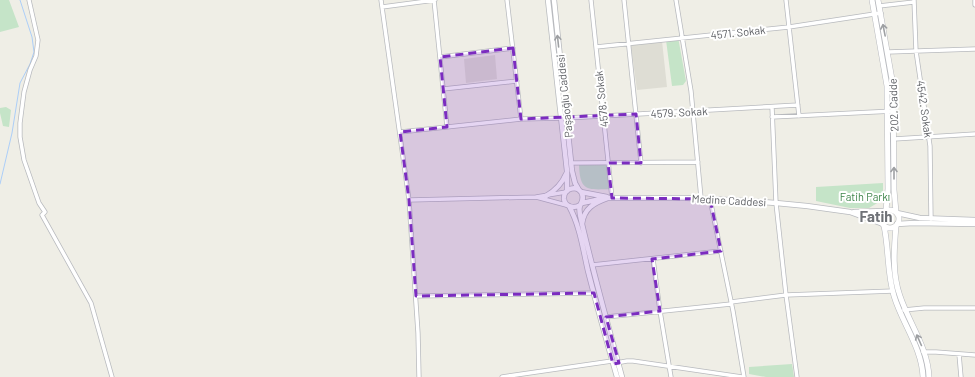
<svg xmlns="http://www.w3.org/2000/svg" width="975" height="377" font-family="Barlow,sans-serif">
	<style>
		.education { fill: #deddd4 }
		.green { fill: #c5e4c8 }
		.lines { fill: none; stroke-linecap: round; stroke-linejoin: round }
		.stream { stroke: #accef8; stroke-width: 1 }
		.minor-casing { stroke: #b8babe; stroke-width: 5 }
		.tertiary-casing { stroke: #b8babe; stroke-width: 6 }
		.secondary-casing { stroke: #b7b9be; stroke-width: 6 }
		.minor { stroke: #fff; stroke-width: 3.5 }
		.tertiary { stroke: #fff; stroke-width: 4.5 }
		.secondary { stroke: #fff; stroke-width: 5 }
		.oneway { stroke: #9ea0a3 }
		.marked { fill: #7b2cbf; fill-opacity: 0.2; stroke: #7b2cbf; stroke-width: 3; stroke-dasharray: 8 5; stroke-linejoin: round }
		.labels { text-anchor: middle; dominant-baseline: central; stroke-width: 4; stroke-linejoin: round; paint-order: stroke }
		.street-label { font-size: 11px; fill: #5e6065; stroke: #fff }
		.park-label { font-size: 11px; fill: #3d8449; stroke: #fff }
		.district-label { font-size: 15px; font-weight: bold; fill: #6f7277; stroke: #fff }
	</style>
	<rect width="100%" height="100%" fill="#efeee6"/>
	<path class="education" d="M662,41L667,87L637,90L631,46L634,43Z
		M495,55L497,79L466,83L464,59Z"/>
	<path class="green" d="M0,0H9L19,27L0,32Z
		M678,37L686,81L683,85L672,86L666,40Z
		M6,107L11,110L9,127L3,126L0,113V108Z
		M607,164L610,189C587,190 580,191 579,165Z
		M883,183V197L879,202L869,208H850L816,201V187Z
		M792,364L794,377H766L749,374V367Z"/>
	<g class="lines">
		<path class="stream" d="M0,184L12,133L20,83L30,64L34,52L32,37L20,0"/>
		<g class="minor-casing">
			<path id="minor" d="M29,0L38,40L36,56L30,70L24,92L20,123V137L24,160L39,203L45,212L42,215L91,303L112,377
				M381,0L409,200L418,333L419,377
				M434,0L447,127
				M507,0L521,119
				M591,0L612,198
				M624,0L641,163
				M676,0L691,91L701,198
				M786,0L799,116
				M914,0L916,51L930,146L931,219
				M975,0V5
				M879,6L914,2
				M382,7L435,0
				M596,47L789,27L881,13
				M888,52L975,49
				M440,57L513,48
				M443,89L517,81
				M772,107L776,203L786,295L797,377
				M772,117L894,111
				M400,132L521,119L567,118L798,105
				M894,139L975,134
				M572,163L698,162
				M566,192L536,197L566,205
				M710,199L733,311L744,377
				M409,200L536,197
				M653,259L660,311L671,377
				M592,265L721,251
				M416,296L594,293
				M731,302L786,295L893,291
				M904,310L924,308H975
				M606,317L731,304
				M923,352H936L975,355
				M959,354L961,377
				M616,363L627,361H633L742,377
				M502,377L612,361"/>
		</g>
		<g class="tertiary-casing">
			<path id="tertiary" d="M548,0L567,171V191
				M554,0L572,171L575,183L579,190
				M581,192L607,197
				M546,196C556,190 562,184 566,174
				M582,203L601,199
				M580,205C574,209 565,207 564,199C563,188 578,184 582,194C584,199 582,201 580,206C578,211 581,218 582,224C594,275 608,326 622,377
				M569,206C580,226 583,249 588,271C597,306 607,342 617,377
				M854,212L884,211
				M897,213L920,218L975,220
				M582,224C584,208 594,203 608,198H687L730,200L776,203L807,206L850,212L883,224
				M897,224L914,223L975,224"/>
		</g>
		<g class="secondary-casing">
			<path id="secondary" d="M872,0L887,86L888,189L886,210
				M878,0L893,85L894,190L896,212
				M881 219a9 9 0 1 1 18 0a9 9 0 1 1-18 0Z
				M884,226C889,249 887,274 894,296C902,323 922,348 923,377
				M896,226C894,249 892,274 900,296C909,323 928,348 929,377"/>
		</g>
		<use href="#minor" class="minor"/>
		<use href="#tertiary" class="tertiary"/>
		<use href="#secondary" class="secondary"/>
	</g>
	<defs><path id="oneway-shaft" d="M-6 0H5M1.5-3L5.5 0L1.5 3" fill="none" stroke-width="1.6" stroke-linecap="round" stroke-linejoin="round"/></defs>
	<g class="oneway">
		<use href="#oneway-shaft" transform="translate(884 30) rotate(-101)"/>
		<use href="#oneway-shaft" transform="translate(558 41) rotate(-96)"/>
		<use href="#oneway-shaft" transform="translate(894 173) rotate(-90)"/>
		<use href="#oneway-shaft" transform="translate(919 340) rotate(-114)"/>
	</g>
	<path class="marked" d="M513,48L521,119L636,114L641,163H608L612,198L710,199L721,251L652,259L660,311L606,317L619,363L613,364L594,293L416,296L409,200L400,132L447,127L440,57Z"/>
	<g class="labels">
		<g class="street-label">
			<text transform="translate(738 32) rotate(-6)">4571. Sokak</text>
			<text transform="translate(564 96) rotate(-96)">Paşaoğlu Caddesi</text>
			<text transform="translate(601 99) rotate(-96)">4578. Sokak</text>
			<text transform="translate(893 105) rotate(-92)">202. Cadde</text>
			<text transform="translate(925 109) rotate(82)">4542. Sokak</text>
			<text transform="translate(679 112) rotate(-3)">4579. Sokak</text>
			<text transform="translate(729 200) rotate(3)">Medine Caddesi</text>
		</g>
		<g class="park-label">
			<text x="865" y="196">Fatih Parkı</text>
		</g>
		<g class="district-label">
			<text x="876" y="216">Fatih</text>
		</g>
	</g>
</svg>
